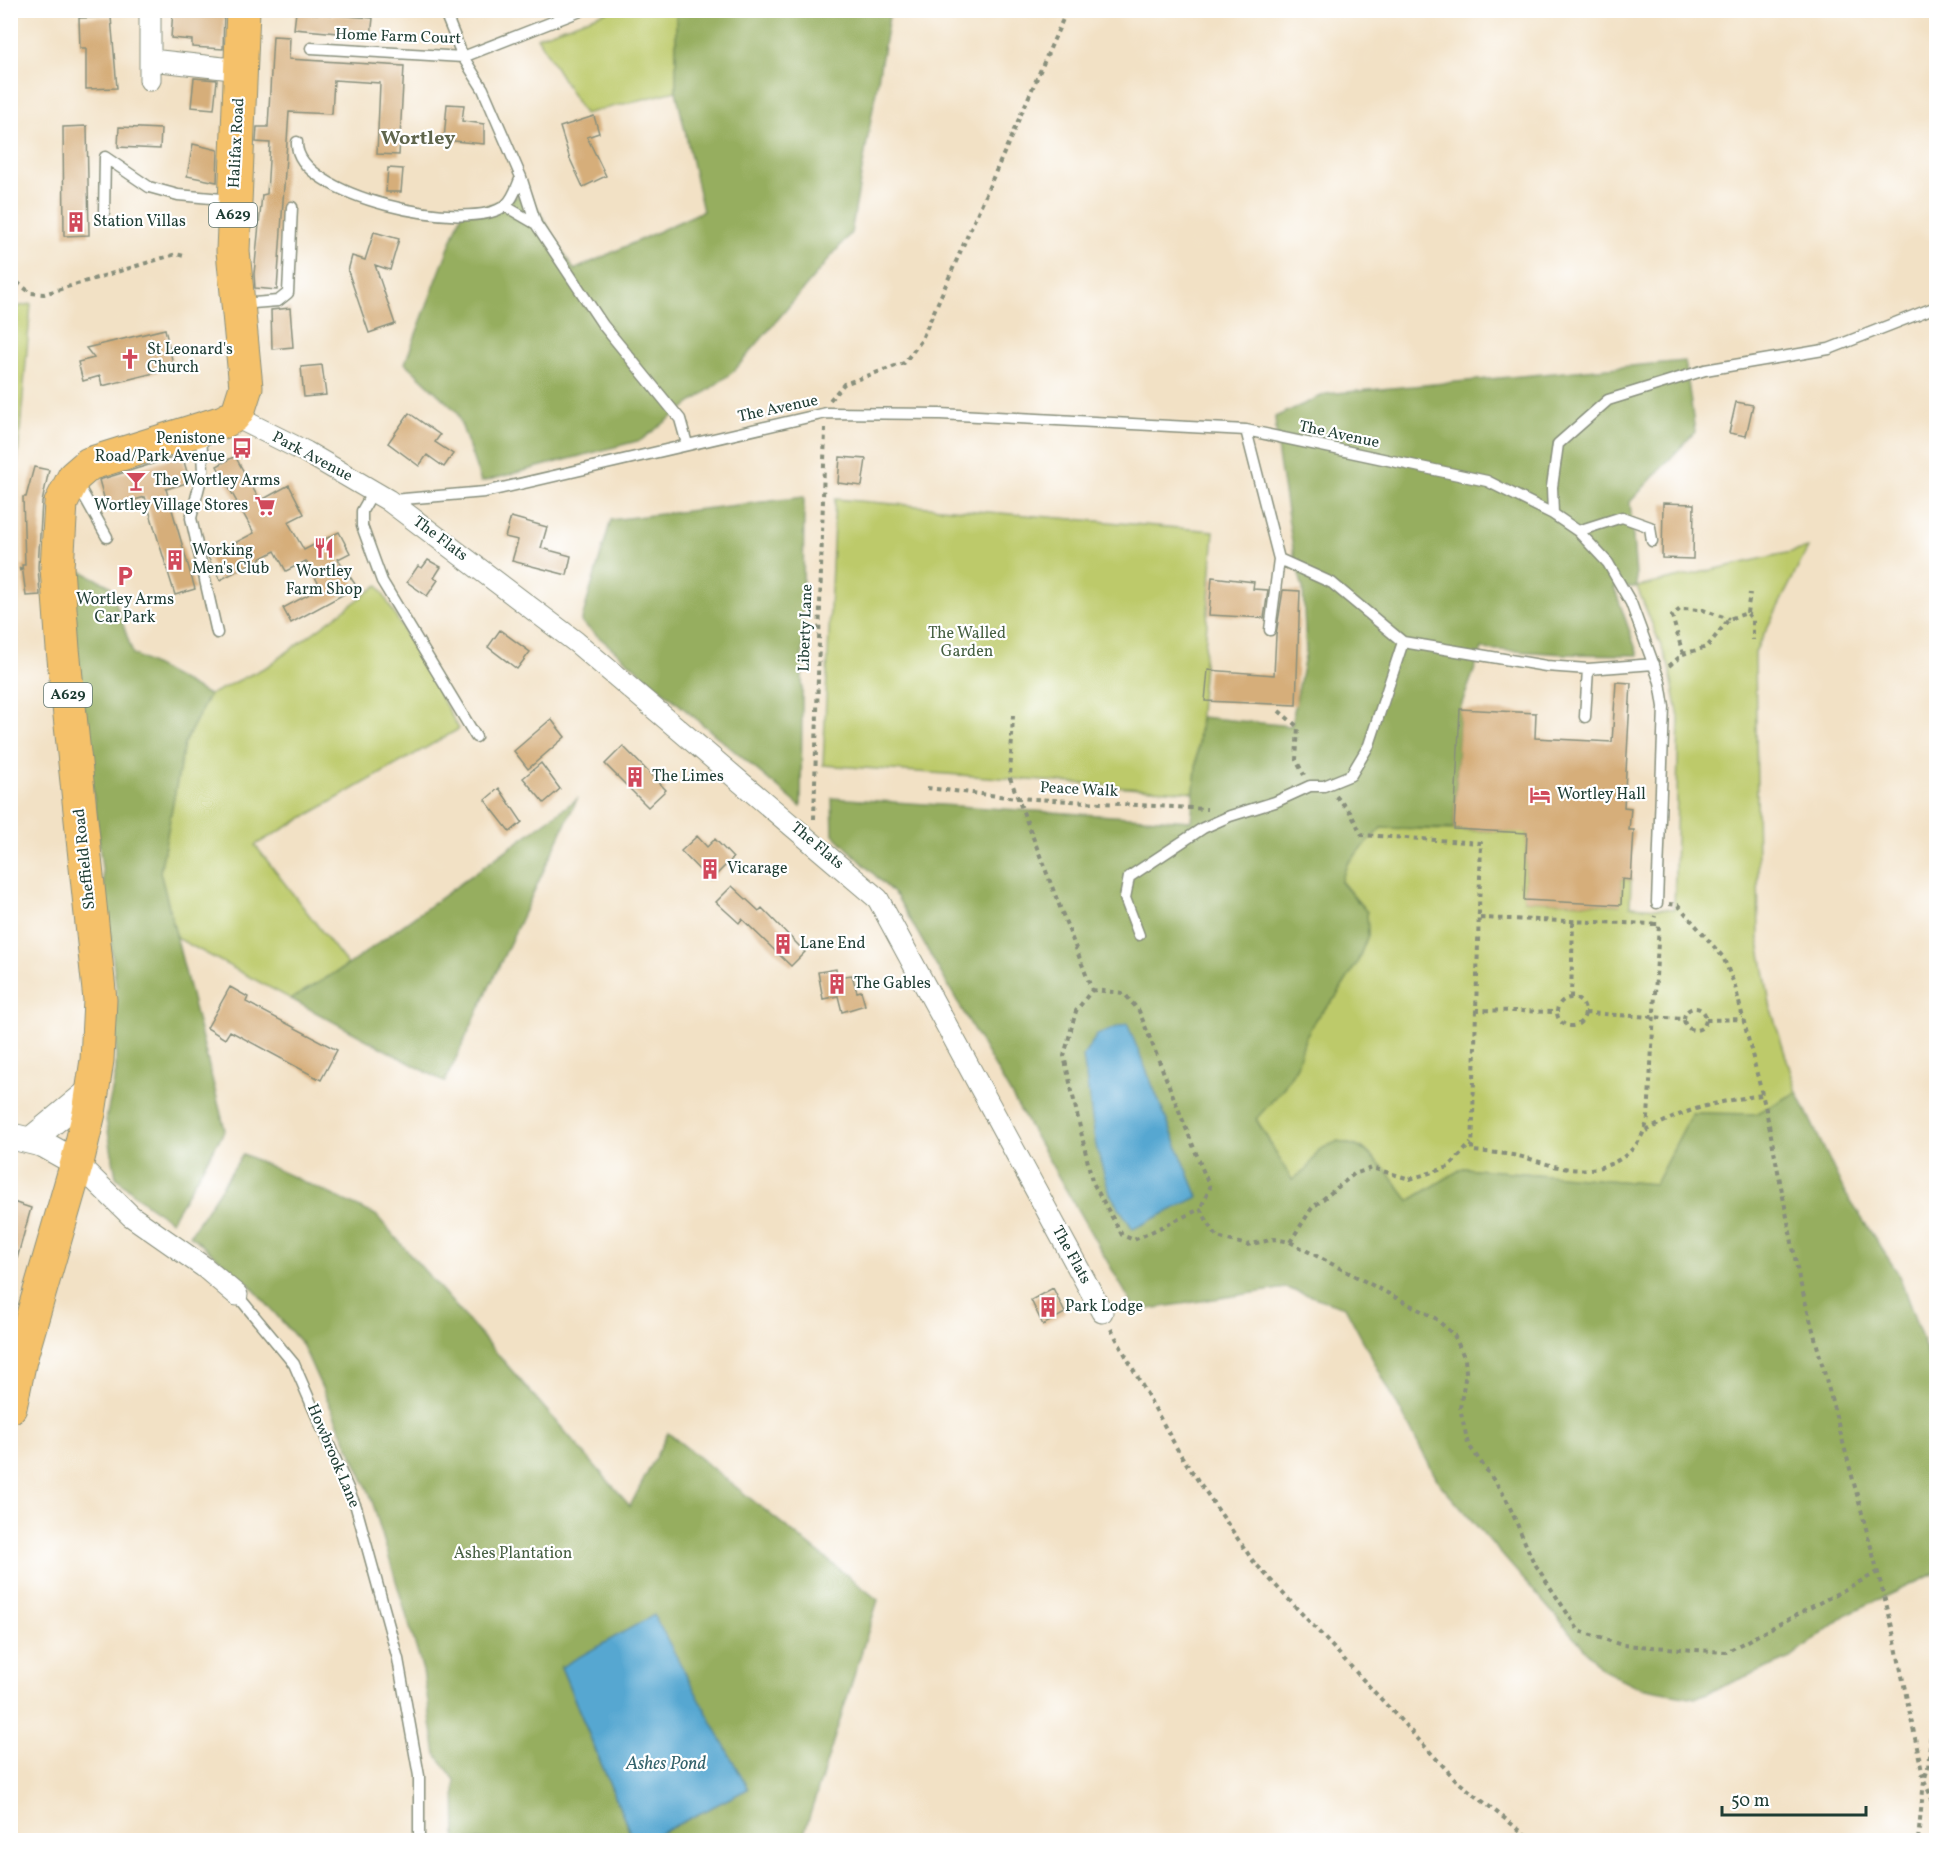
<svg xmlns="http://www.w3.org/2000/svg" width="1947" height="1851" font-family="Vollkorn,serif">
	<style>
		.green { fill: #bdca6b; stroke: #6e8450; stroke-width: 1.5 }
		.forest { fill: #96ae5f; stroke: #5a764a; stroke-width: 1.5 }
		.water { fill: #57a7d1; stroke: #3b7282; stroke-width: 1.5 }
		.building { fill: #d6ae7a }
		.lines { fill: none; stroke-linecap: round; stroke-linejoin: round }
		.service-casing { stroke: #888f7c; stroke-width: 13 }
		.minor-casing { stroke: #888f7c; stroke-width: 23 }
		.tertiary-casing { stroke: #888f7c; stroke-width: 28 }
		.trunk-casing { stroke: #888f7c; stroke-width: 35 }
		.path { stroke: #888f7c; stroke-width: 4; stroke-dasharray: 4.5 4.5; stroke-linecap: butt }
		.service { stroke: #fff; stroke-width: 10 }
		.minor { stroke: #fff; stroke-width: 21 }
		.tertiary { stroke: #fff; stroke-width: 26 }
		.trunk { stroke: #f5c16b; stroke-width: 33 }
		.labels { text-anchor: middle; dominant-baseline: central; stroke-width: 4.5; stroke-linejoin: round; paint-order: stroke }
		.shield { fill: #fff; stroke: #627771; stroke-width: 1.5 }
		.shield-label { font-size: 15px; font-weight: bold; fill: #1f3d34 }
		.street-label { font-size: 16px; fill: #1f3d34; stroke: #fff }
		.poi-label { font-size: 16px; fill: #1f3d34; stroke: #fff; text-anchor: start }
		.park-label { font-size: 16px; fill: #466042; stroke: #fff }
		.water-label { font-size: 18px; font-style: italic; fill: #33626b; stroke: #fff }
		.quarter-label { font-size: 20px; font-weight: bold; fill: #5f654c; stroke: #fff }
	</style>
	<rect width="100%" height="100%" fill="#fff"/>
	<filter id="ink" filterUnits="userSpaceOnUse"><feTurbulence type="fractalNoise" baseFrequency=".0167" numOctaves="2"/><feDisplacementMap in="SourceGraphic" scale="12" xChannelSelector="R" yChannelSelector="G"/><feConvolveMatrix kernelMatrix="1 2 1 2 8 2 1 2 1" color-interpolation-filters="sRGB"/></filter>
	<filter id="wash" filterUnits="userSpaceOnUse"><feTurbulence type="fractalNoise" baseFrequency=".008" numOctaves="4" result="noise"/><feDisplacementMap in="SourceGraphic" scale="24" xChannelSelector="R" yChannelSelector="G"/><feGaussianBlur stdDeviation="1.35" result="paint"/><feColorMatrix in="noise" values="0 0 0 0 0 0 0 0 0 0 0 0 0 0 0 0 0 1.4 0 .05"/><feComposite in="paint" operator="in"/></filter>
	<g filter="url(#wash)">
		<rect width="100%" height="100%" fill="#f2e1c5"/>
		<path class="green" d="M612,10L676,11V91L584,114L537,37Z
			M31,304L11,535V308Z
			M835,499L1214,531L1194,792L823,765Z
			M1808,548L1755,652L1759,942L1771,1009L1797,1092L1756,1114L1692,1113L1655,1184L1463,1168L1409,1201L1386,1170L1363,1148L1338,1141L1319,1150L1307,1169L1292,1181L1256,1118L1282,1090L1297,1066L1305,1038L1316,1018L1336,997L1357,963L1368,935L1367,912L1341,881L1347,864L1381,828L1517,832L1528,817L1524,900L1620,905L1622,879L1631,880L1630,906L1674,909L1679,718L1669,666L1637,587Z
			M378,585L459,729L255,845L348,965L291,999L177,938L160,872L184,744L209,695L268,666Z"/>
		<path class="forest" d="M676,11H890L851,233L734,371L641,440L481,482L457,412L405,363L462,213L528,193L574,270L703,211L676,91Z
			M1685,361L1695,432L1630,502L1637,587H1614L1638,655L1565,654L1482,649L1460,709L1454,829L1381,828L1347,864L1341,882L1367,912L1368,935L1357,963L1336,997L1316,1018L1305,1038L1297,1066L1282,1090L1256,1119L1292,1180L1307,1169L1319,1150L1338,1141L1362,1148L1386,1170L1409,1201L1463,1168L1655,1184L1692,1113L1756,1114L1797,1092L1845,1193L1898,1273L1936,1377V1573L1849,1613L1791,1658L1695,1698L1640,1688L1603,1670L1439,1483L1345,1307L1286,1288L1136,1311L897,897L833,834L832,798L1191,821L1201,717L1291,726L1306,652L1303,588L1295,560L1278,455L1275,417L1326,394Z
			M804,497L801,807L581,622L611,520Z
			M72,566L110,586L133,654L209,695L184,744L160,872L225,1130L171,1221L142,1201L116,1177L106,1119L116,1071V986L76,649Z
			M577,799L445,1082L291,999L348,965Z
			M243,1154L376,1215L630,1506L668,1433L878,1600L802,1840H647L748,1789L561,1667L633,1840H456L455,1780L436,1754L423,1671L370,1494L302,1344L249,1284L190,1235Z"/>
		<path class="water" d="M1127,1023L1198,1197L1133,1229L1110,1194L1096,1146L1083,1056L1097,1035Z
			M654,1615L748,1789L647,1840H633L561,1667Z"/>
		<g id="blocks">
			<path class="building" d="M173,10H224L223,49L192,47V40L171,38Z
				M296,12L373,18L371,36L294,29Z
				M111,17L117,88L86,89V48H80L79,18Z
				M273,36L290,37L289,59L404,66L399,155L377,154L380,83L334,80L332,114L289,112L277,290L255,288L254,274L262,195L267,194L270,143L256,142L257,127H268Z
				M194,78L217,80L214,109L191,107Z
				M447,104L464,105L462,121L484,124V144L444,140Z
				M594,116L599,133L587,137L606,176L583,187L570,159L560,127Z
				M87,126L89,235L64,236L63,127Z
				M119,127L161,129L160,149L118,147Z
				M193,144L218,150L217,182L187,176Z
				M388,168L403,169L401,192H386Z
				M374,232L399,239L390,270L375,265L395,324L369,333L348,271L352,256L365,260Z
				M290,308L293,347L272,349L271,310Z
				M165,329L174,368L102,386L100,376L83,381L78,362L94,358L86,348Z
				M322,365L326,395L304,397L301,367Z
				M1736,402L1753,405L1746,436L1729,433Z
				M409,413L440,435L435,442L453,454L444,467L427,455L419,466L388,443Z
				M182,455L190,482L166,489L195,589L175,595L145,497L107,508L99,480Z
				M235,456L260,501L289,485L304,514L288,522L304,550L339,532L350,553L338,559L357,587L291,623L283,608L321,588L306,561L286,571L275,551L220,580L208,557L254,533L217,466Z
				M840,457L866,459L862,486L838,483Z
				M34,467L49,470L42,502L38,567L40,595L26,596L22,565H25L23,497H26Z
				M1663,503L1694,504L1693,559L1662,558Z
				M511,517L547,527L541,548L571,556L567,575L512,561L518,540L505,537Z
				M428,560L441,567L434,578L438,580L427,596L407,582L418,566L422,568Z
				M1212,577L1254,582L1253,589L1268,590L1264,618L1209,615Z
				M1283,590L1300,591L1296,705L1205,701L1208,670L1274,675L1276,635Z
				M500,630L530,652L517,669L488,647Z
				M1616,682L1631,683L1624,807L1631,808L1629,830H1634L1631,880L1622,879L1621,905L1524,900L1527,833L1454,829L1460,709L1536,713L1535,738L1612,742Z
				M551,719L565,737L528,769L514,751Z
				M623,746L666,790L648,807L605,764Z
				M541,763L560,789L544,803L523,778Z
				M499,788L522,822L510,832L485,800Z
				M697,836L707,847L715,839L733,858L710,881L681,851Z
				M732,886L759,911L762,908L805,952L791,966L742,919L739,923L716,902Z
				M836,969L837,977L852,975L857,992L861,991L865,1005L842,1012L838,996L823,999L818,972Z
				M230,987L248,997L246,1002L337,1050L321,1080L230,1031L225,1039L207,1028Z
				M10,1201L31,1208L15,1266L10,1265Z
				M1053,1288L1065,1313L1043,1325L1031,1300Z"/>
		</g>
	</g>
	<g filter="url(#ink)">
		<use href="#blocks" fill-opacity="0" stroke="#888f7c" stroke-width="1.5"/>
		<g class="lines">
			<g class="service-casing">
				<path id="service" d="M444,10L463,57L483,89L521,177L536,224L603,325L680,419L687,444
					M311,48L463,57L583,10
					M297,142C293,196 470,235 506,205C514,198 517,186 521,177
					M505,206L536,224
					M104,214L105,157L149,187L178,195L233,200
					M241,304L278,301L288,293L292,207
					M1246,430L1279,559L1332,583L1403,642L1546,666L1588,669L1654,664
					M201,434L203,471L191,518L217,633
					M77,483L107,537
					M374,490L362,511V526L382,581L476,737
					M392,500L485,492L826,413L940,414L1246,430L1487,481L1553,514L1578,531L1608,563L1631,603L1660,682L1664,707L1657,903
					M1553,514L1552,487L1558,444L1608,400L1705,370L1829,349L1936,307
					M1578,531L1622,517L1650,527L1652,541
					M1270,630L1279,559
					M1585,717L1588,669
					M1139,935L1125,898L1129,877L1203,828L1230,816L1275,802L1310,786H1324L1351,775L1369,745L1403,642
					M237,1295L294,1364L356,1507L398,1659L419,1776V1840"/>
			</g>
			<g class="minor-casing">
				<path id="minor" d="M150,10V80
					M151,60L241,70
					M234,416L306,452L388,500L576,642L878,899L1102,1312
					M77,1163L131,1216L204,1267L237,1295"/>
			</g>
			<g class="tertiary-casing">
				<path id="tertiary" d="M10,1136L43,1144L77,1163
					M31,1140L94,1088"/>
			</g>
			<g class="trunk-casing">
				<path id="trunk" d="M10,1407L20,1360L77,1163L89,1113L97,1060L100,1000L63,649L57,568L61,503L74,477L89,464L223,422L234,416L239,409L246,387L233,251L243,10"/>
			</g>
			<path class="path" d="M10,277L31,293L44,294L176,254L184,256
				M830,400L844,384L904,363L921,341L1067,10
				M10,571L23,569
				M1747,613L1750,593
				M1683,654L1672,616L1680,609L1703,610L1729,619
				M1669,666L1683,654L1707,647L1729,619L1747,613L1753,620V640
				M1279,711L1298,727L1296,760L1304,775
				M1013,715L1010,778L1092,990L1076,1011L1064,1056L1092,1181L1122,1235L1134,1240L1200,1209L1217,1237L1247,1245L1275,1239L1290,1242L1435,1318L1454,1335L1465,1359L1466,1373L1460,1408L1468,1444L1505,1496L1533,1561L1579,1631L1622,1645L1726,1652L1878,1572
				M927,788L1017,798L1207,809
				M1336,796L1350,812L1362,835L1481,843L1476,1010L1556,1012
				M814,819L825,428
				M1669,904L1678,905L1723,957L1735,986L1766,1110L1799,1278L1890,1618L1924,1781L1918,1840
				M1480,918L1653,924L1655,916
				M1092,990L1124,993L1139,1011L1210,1188L1200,1209
				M1557 1012a14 14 0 1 1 28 0a14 14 0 1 1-28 0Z
				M1571,998L1573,922
				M1684 1019a11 11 0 1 1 22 0a11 11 0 1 1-22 0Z
				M1476,1010L1472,1151C1487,1152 1502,1153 1518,1156C1533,1159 1547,1165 1563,1168C1602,1175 1639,1159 1648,1118L1659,924H1653
				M1585,1013L1684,1019
				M1706,1020L1743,1019
				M1646,1131C1687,1108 1716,1102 1762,1095
				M1290,1242L1312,1208L1354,1174L1372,1168L1410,1179L1449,1167L1471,1143
				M1111,1329L1180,1454L1253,1561L1457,1781L1532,1840
				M1936,1674L1928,1768L1924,1781L1931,1796L1936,1818"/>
			<use href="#service" class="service"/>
			<use href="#minor" class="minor"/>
			<use href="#tertiary" class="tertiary"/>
			<use href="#trunk" class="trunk"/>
		</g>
	</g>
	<defs>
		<g id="building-bare" transform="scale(1.62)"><path d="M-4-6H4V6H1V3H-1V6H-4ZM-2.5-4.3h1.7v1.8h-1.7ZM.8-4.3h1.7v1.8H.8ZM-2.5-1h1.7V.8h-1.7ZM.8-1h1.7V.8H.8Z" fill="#d1495b" stroke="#fff" stroke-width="2.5" paint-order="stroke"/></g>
		<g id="church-bare" transform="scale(1.62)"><path d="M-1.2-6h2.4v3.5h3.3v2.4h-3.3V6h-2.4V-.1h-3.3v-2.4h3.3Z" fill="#d1495b" stroke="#fff" stroke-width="2.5" paint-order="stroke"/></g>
		<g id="bus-bare" transform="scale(1.62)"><path d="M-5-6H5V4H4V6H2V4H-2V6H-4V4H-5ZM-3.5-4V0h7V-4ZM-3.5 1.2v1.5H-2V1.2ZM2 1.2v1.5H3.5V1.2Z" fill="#d1495b" stroke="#fff" stroke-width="2.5" paint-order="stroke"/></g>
		<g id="bar-bare" transform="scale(1.62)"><path d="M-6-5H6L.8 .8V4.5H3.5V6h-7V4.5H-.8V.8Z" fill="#d1495b" stroke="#fff" stroke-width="2.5" paint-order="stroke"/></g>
		<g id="supermarket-bare" transform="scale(1.62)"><path d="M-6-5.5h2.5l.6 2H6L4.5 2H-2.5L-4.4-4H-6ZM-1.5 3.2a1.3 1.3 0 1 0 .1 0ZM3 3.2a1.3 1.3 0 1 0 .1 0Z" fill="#d1495b" stroke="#fff" stroke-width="2.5" paint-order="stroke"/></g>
		<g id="restaurant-bare" transform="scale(1.62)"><path d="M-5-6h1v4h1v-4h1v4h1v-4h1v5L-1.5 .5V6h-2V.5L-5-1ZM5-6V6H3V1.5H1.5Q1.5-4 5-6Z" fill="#d1495b" stroke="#fff" stroke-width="2.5" paint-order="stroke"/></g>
		<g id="parking-bare" transform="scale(1.62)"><path d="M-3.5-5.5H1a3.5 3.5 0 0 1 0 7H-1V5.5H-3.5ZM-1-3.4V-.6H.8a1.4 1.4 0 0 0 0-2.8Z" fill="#d1495b" stroke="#fff" stroke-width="2.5" paint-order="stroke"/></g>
		<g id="hotel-bare" transform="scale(1.62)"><path d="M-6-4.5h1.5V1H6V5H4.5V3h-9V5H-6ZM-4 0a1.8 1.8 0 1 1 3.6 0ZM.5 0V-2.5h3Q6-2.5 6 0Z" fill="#d1495b" stroke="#fff" stroke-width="2.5" paint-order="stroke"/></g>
	</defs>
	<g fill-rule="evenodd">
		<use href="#building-bare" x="76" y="222"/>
		<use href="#church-bare" x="130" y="359"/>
		<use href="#bus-bare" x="242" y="448"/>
		<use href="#bar-bare" x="136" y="481"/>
		<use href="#supermarket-bare" x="265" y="506"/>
		<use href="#restaurant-bare" x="324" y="548"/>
		<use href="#building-bare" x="175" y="560"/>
		<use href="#parking-bare" x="125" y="576"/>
		<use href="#building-bare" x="635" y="777"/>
		<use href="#hotel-bare" x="1540" y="795"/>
		<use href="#building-bare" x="710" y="869"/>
		<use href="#building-bare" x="783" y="944"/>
		<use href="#building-bare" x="837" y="984"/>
		<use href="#building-bare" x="1048" y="1307"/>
	</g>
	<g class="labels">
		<g class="shield">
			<rect x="209" y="203" width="48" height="24" rx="4.5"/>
			<rect x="44" y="683" width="48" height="24" rx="4.5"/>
		</g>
		<g class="shield-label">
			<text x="233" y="215">A629</text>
			<text x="68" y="695">A629</text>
		</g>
		<g class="street-label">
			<text transform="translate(398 37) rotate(2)">Home Farm Court</text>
			<text transform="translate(237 143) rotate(-87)">Halifax Road</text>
			<text transform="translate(778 409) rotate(-12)">The Avenue</text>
			<text transform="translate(1339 435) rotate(12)">The Avenue</text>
			<text transform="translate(312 457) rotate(28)">Park Avenue</text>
			<text transform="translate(440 539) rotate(37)">The Flats</text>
			<text transform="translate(806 628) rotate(-88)">Liberty Lane</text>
			<text transform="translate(1079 790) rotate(3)">Peace Walk</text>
			<text transform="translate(817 846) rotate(40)">The Flats</text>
			<text transform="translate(85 859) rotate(-96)">Sheffield Road</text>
			<text transform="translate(1071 1255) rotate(61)">The Flats</text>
			<text transform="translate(333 1456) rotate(67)">Howbrook Lane</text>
		</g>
		<g class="poi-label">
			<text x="93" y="222">Station Villas</text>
			<text x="147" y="350">St Leonard's<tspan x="147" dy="18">Church</tspan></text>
			<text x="225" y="439" text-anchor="end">Penistone<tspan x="225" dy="18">Road/Park Avenue</tspan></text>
			<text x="153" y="481">The Wortley Arms</text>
			<text x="248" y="506" text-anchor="end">Wortley Village Stores</text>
			<text x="192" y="551">Working<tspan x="192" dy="18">Men's Club</tspan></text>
			<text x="324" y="572" text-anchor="middle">Wortley<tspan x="324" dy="18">Farm Shop</tspan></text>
			<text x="125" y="600" text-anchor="middle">Wortley Arms<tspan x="125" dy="18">Car Park</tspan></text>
			<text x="652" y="777">The Limes</text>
			<text x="1557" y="795">Wortley Hall</text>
			<text x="727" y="869">Vicarage</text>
			<text x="800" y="944">Lane End</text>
			<text x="854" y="984">The Gables</text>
			<text x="1065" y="1307">Park Lodge</text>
		</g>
		<g class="park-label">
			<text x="967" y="634">The Walled<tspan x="967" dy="18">Garden</tspan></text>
			<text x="513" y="1554">Ashes Plantation</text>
		</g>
		<g class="water-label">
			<text x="666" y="1764">Ashes Pond</text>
		</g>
		<g class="quarter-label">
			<text x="418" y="139">Wortley</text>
		</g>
	</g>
	<rect width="1947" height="1851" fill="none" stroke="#fff" stroke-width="36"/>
	<path d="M1722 1806v9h144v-9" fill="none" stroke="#1f3d34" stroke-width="3"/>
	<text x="1731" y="1806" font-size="18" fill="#1f3d34" stroke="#ffffff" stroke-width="4.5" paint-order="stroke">50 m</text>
</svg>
